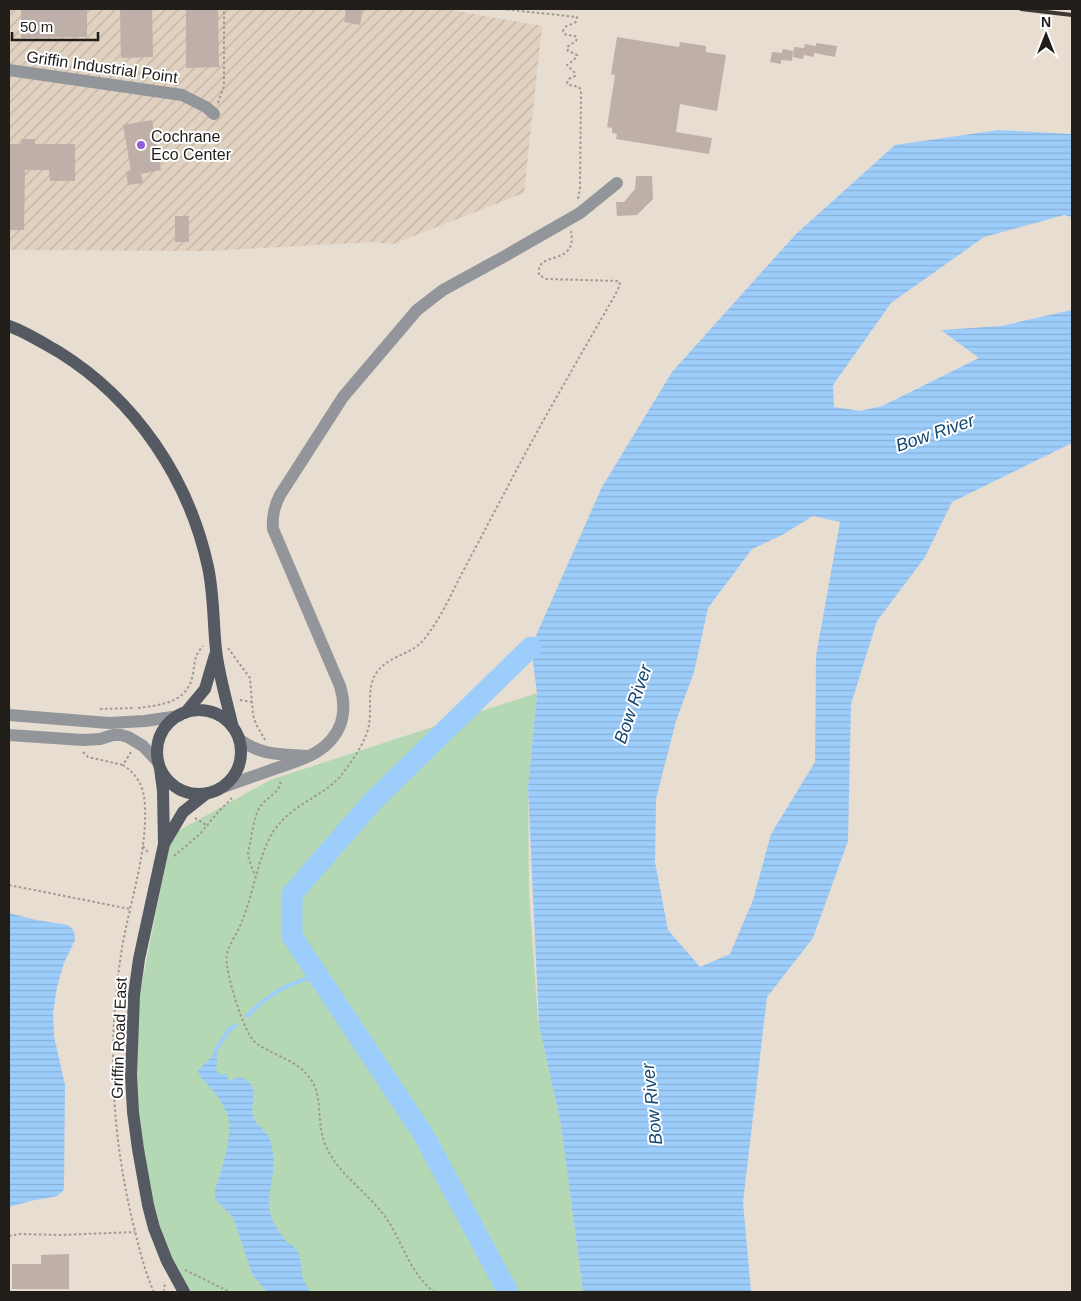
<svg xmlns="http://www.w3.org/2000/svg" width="1081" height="1301" font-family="Arial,sans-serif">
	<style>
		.industrial { fill: url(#industrial-furrows) }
		.green { fill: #b5d8b4 }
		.water { fill: url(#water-rules); fill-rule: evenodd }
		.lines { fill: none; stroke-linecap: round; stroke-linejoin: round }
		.stream { stroke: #9dcdfb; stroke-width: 4 }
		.river { stroke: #9dcdfb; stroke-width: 21 }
		.building { fill: #beb0a8 }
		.path { stroke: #a19990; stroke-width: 2; stroke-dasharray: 2.5 2.5; stroke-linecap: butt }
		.minor { stroke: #92959a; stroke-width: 12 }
		.major { stroke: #545962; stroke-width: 12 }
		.rail { stroke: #3d3833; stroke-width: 4 }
		.poi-dot { fill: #925fd8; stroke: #fff; stroke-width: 2 }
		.labels { text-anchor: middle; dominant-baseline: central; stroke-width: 4; stroke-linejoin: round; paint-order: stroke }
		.street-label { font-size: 16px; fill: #211d19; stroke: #fff }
		.poi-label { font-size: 16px; fill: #211d19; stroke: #fff; text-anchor: start }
		.water-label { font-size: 18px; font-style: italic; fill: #144872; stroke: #fff }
	</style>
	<defs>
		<pattern id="industrial-furrows" width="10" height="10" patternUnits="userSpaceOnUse" patternTransform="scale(1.25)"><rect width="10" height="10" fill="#e1d1c0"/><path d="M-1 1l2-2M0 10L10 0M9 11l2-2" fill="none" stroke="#c1b3a4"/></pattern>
		<pattern id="water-rules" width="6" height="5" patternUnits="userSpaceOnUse" patternTransform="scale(1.25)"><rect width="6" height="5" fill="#9dcdfb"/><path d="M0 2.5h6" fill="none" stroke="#87b0d7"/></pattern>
	</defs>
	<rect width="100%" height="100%" fill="#e7ddd1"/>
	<path class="industrial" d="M9,9H445L542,26L524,193L393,244L372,242L208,251L9,250Z"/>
	<path class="green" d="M537,693L528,788L529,894L538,1020L561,1125L583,1292H191L182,1287L148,1205L132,1034L171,835L270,780Z"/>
	<path class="water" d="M999,130L1072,134V217L1064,215L984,237L891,303L833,385L834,407L860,411L882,406L979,358L941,330L1001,326L1072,310V443L952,502L925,557L877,621L851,704L848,841L813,938L767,997L743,1202L751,1292H583L561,1125L539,1025L528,788L537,693L531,647L602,487L672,372L796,234L895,145ZM813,516L840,522L816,656L815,762L771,834L753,900L730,954L700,967L668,930L655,862L656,799L676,721L694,672L708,608L752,549L782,535Z
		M9,913L36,920L68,925L74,931L75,940L64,963L57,987L53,1013L54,1036L65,1085L64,1189L58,1196L30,1201L9,1207Z
		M215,1051L218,1054L216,1069L219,1074H226L229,1081C236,1078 240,1076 247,1080C259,1089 250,1103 253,1116C255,1125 265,1129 269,1137C271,1142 272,1150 273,1155C276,1176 265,1195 271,1216C274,1225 281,1235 287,1242C290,1245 294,1246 296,1249C303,1260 300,1269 303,1279C305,1283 308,1287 310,1292H267L252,1274L234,1220L230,1214L215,1199V1191C221,1169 236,1131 226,1111C220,1097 209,1087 200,1076L198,1071C204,1063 211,1060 215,1051Z"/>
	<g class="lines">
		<path class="stream" d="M247,1016C269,994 287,983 318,976
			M215,1051L228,1031L236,1025"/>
		<path class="river" d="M508,1292L423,1134L292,936V894L373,801L531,647"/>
	</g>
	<path class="building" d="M21,9H87V37L21,38Z
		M120,9H152L153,57L121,58Z
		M186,9H218L219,67L186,68Z
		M346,9H363L360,25L344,22Z
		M617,37L679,47L680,42L706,46V52L726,55L717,111L680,104L676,132L712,138L709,154L616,139L617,134L612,133V128L607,127L615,75L611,74Z
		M816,43L837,46L835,57L814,53V57L804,55L803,59L793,57L794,47L804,48L805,44L816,46Z
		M783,49L793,51L792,61L781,60V64L770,62L772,52L782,53Z
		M152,120L161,170L141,174L143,183L128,185L126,172L131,171L123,125Z
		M21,139H35V144H75V181H50L49,170H25L24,230H9V144H21Z
		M636,176H652L653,199L637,215L617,216L616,202H624L635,189Z
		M175,216H189V242H175Z
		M69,1254V1289H12V1264H41V1255Z"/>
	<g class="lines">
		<path class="path" d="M502,9L577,17L576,22L565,27L563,31L566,35L575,36L577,38L576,41L567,47L568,51L577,55L574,60L567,65L575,73V76L569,79L567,83L569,85L579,87L581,90L580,188L578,199
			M218,103L224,86V9
			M228,648L250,678L253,715L256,724L265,740
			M240,700L252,702
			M138,708C161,705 188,703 193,674C195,661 194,656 203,646
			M100,709L135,708
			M83,752L88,757L123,765
			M131,752L123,765C138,775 144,787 145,806C147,855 130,901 122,948C107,1041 111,1132 133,1223C139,1247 144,1270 154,1292
			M195,818L208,826
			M143,846L149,854
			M174,856L200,834L218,812L232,798
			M256,878L249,860L248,854C251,841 253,818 260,807C266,797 283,792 280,779
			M9,885L130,909
			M9,1236L20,1234L60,1235L135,1232
			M185,1270L230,1292
			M164,1292L165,1282
			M435,1292C410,1275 403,1242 386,1218C368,1192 337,1174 325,1144C317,1125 322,1101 314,1085C303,1061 275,1057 256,1043C244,1034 229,982 227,965C224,950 234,940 240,926C253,897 256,864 271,835C274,830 278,825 282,821C300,801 327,794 343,773C353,760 366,741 369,725C372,708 366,687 377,672C389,655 413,655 425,638C440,619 450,597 461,575C476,547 491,518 506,490C540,424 578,360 615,295L620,285L619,281L546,279L539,275C535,249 578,268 571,231"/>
		<path class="minor" d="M9,70L182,95L206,107L214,114
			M9,715L109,723L145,721L179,716
			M9,735L83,740L100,739L113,735H121L128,737L143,746L158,762
			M239,739C261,756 282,754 308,756
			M223,787C240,781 257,775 274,769C301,760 330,753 341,723C345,710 344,699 340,686L273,529C272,516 274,507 280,495L343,397L417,310L443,290L505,256L580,213L617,183"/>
		<path class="major" d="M9,326C26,332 43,343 59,352C136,400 189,479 208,567C214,595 213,622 216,650C219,676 227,702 233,728
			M157 752a42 42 0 1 1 84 0a42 42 0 1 1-84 0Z
			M185,713L205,689L215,655
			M160,768L163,791L164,844L139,959L134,995L131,1075L133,1112L138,1149L148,1205L154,1228L167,1261L184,1292
			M164,844L183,812L207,793"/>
		<path class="rail" d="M1021,9L1072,15"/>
	</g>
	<circle class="poi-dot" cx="141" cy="145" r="5"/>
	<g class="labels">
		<g class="street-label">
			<text transform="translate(102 67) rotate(8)">Griffin Industrial Point</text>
			<text transform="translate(119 1038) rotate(-88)">Griffin Road East</text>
		</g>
		<g class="poi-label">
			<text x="151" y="136">Cochrane<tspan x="151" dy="18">Eco Center</tspan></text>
		</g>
		<g class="water-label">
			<text transform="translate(935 433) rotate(-19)">Bow River</text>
			<text transform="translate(633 704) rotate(-71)">Bow River</text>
			<text transform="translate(652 1104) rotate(-96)">Bow River</text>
		</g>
	</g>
	<rect width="1081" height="1301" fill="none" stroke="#211d19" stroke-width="20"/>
	<g transform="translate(1046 35)" stroke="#ffffff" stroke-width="4" paint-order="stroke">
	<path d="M0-4L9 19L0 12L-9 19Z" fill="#211d19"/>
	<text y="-8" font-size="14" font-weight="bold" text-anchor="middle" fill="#211d19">N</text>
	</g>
	<path d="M12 32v8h86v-8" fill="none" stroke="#211d19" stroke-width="2.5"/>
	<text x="20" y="32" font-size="15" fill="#211d19" stroke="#ffffff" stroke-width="4" paint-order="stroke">50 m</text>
</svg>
